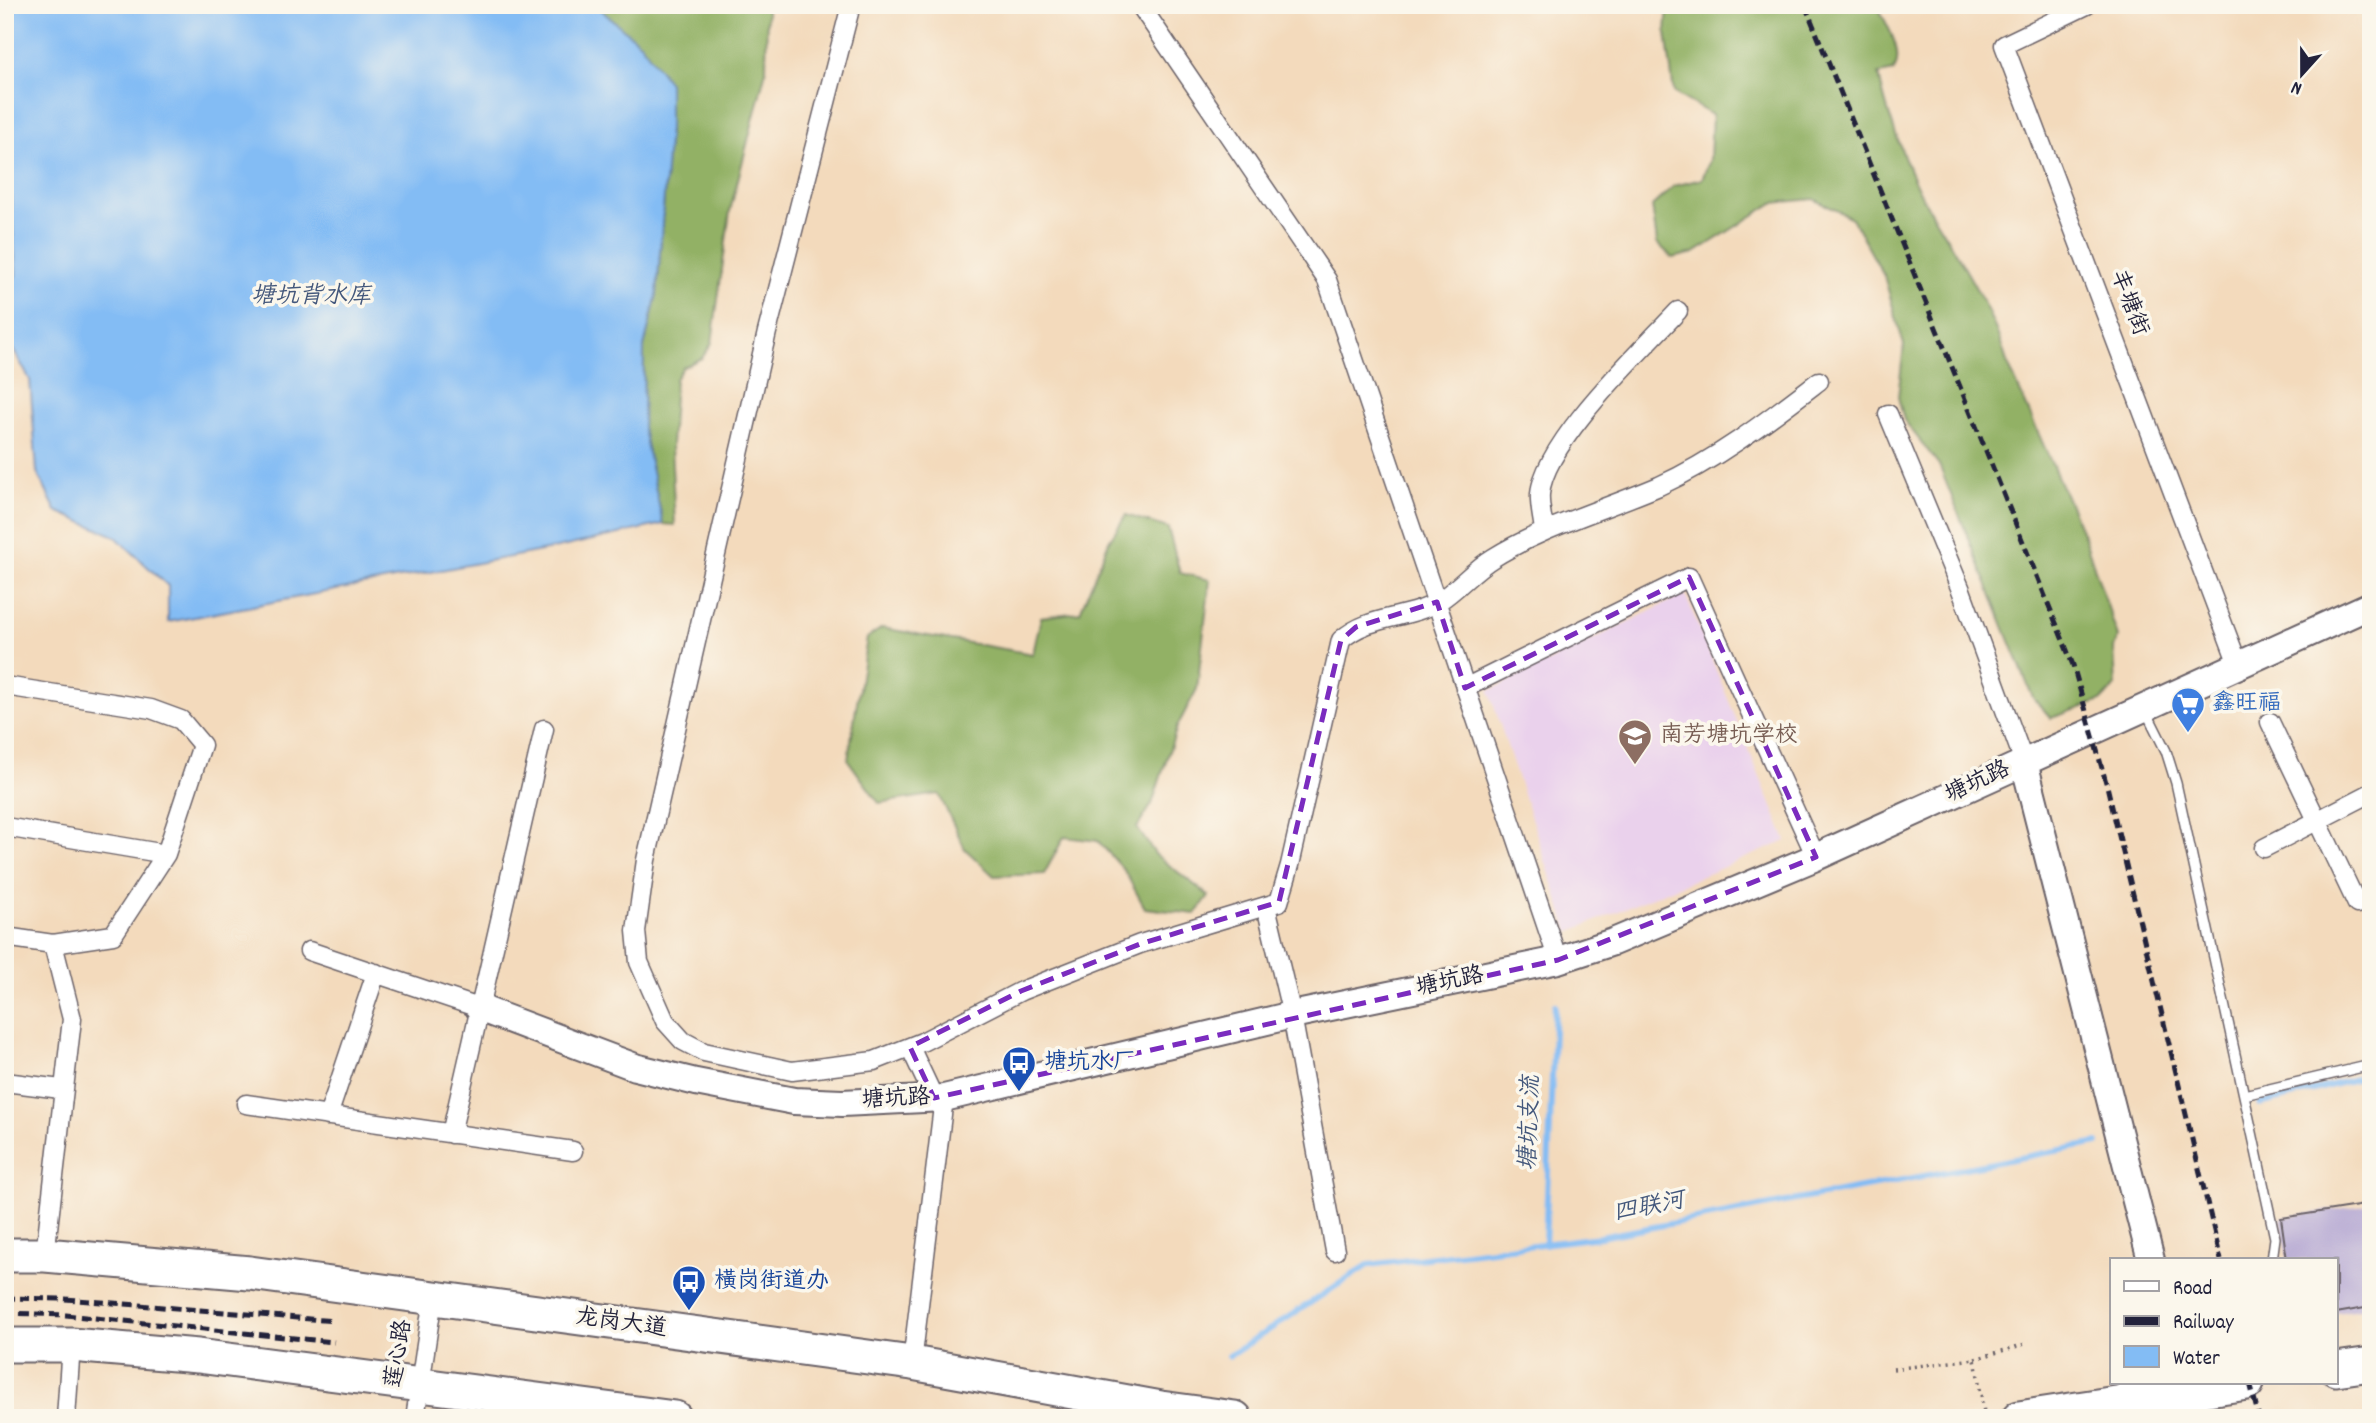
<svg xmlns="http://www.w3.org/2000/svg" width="2376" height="1423" font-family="Dekko,'LXGW WenKai TC',sans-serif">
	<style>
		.built { fill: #ead1ec }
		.forest { fill: #92b165; stroke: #5a6a50; stroke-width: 2 }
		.water { fill: #83bcf4; stroke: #526f98; stroke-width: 2 }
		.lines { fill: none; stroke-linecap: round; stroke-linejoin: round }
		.stream { stroke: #83bcf4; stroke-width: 6 }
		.building { fill: #b0a3d1 }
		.lane-casing { stroke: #6b6268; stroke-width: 12 }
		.street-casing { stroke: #6b6268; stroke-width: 21 }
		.secondary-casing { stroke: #6b6268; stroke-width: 30 }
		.highway-casing { stroke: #6b6268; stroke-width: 37 }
		.path { stroke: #6b6268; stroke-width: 3.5; stroke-dasharray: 2 5; stroke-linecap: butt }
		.lane { stroke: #fff; stroke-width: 9 }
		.street { stroke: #fff; stroke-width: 18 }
		.secondary { stroke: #fff; stroke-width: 26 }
		.highway { stroke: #fff; stroke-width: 33 }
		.rail { stroke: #22223b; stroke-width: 5; stroke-dasharray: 10 5; stroke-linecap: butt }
		.marked { fill: none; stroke: #7b2cbf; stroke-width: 5; stroke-dasharray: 14 9; stroke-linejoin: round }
		.labels { text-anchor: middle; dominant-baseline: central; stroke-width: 7; stroke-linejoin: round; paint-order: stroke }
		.street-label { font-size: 23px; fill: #22223b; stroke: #fbf7ec }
		.shop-label { font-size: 23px; fill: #366cbe; stroke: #fbf7ec; text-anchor: start }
		.education-label { font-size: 23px; fill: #785e54; stroke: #fbf7ec; text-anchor: start }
		.transit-label { font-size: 23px; fill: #164399; stroke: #fbf7ec; text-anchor: start }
		.water-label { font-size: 24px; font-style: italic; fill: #44587c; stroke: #fbf7ec }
	</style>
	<rect width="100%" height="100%" fill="#fbf7ec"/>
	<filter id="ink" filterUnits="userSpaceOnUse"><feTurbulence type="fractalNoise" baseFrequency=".0143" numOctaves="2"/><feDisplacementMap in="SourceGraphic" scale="14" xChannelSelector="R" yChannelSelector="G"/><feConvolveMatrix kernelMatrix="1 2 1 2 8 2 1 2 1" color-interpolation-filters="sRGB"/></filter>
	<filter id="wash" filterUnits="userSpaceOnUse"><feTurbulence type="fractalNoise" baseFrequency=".00686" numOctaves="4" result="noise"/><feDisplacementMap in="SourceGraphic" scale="28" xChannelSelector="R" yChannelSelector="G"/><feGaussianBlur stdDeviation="1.57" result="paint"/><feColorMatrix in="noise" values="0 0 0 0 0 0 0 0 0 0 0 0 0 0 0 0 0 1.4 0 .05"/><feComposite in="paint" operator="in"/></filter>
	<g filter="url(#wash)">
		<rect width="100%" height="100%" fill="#f3dabc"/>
		<path class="built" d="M1685,594L1786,841L1569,932L1489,691Z"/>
		<path class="forest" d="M595,5H765L767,8L766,70L730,211L712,343L702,358L683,367L675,379L671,446L675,525L663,524L643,429L644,347L657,294L669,128V83Z
			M1668,5H1877C1886,24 1905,51 1894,71L1879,74C1885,110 1910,178 1929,209C1958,257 1992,308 2007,362L2084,537L2118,637L2114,648L2116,686L2101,701L2051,718L2033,698L1939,465L1904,420L1898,397L1904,345L1884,276L1852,218L1814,199L1773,203L1694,253L1673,258L1657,243L1652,206L1674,186L1702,179L1710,160L1712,115L1674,93L1666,33Z
			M1126,515L1168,528L1180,573L1210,580L1197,689L1177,727L1152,804L1137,828L1156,855L1209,896L1195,914L1145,908L1124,870L1098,841L1064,837L1044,874L994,876L965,849L939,794L879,803L848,760L867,638L882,628L1033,654L1041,617L1080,612L1109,541Z"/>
		<path class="water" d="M5,5H595L641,44L669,83V128L657,294L644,347L643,429L663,524L557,548L168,622V586L115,536L56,511L37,472L30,380L5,335V296L16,275L10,190L5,172Z"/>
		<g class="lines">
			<path class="stream" d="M2260,1104L2371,1075
				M1545,1244L1555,1005
				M1229,1356L1368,1265L1600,1237L2098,1143"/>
		</g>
		<g id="blocks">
			<path class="building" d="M2371,1204V1307L2336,1313V1260H2287L2281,1218Z"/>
		</g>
	</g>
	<g filter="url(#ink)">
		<use href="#blocks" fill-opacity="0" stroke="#6b6268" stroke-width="2"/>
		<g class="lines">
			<g class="lane-casing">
				<path id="lane" d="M2145,709L2166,751L2176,783L2275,1238L2272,1260
					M2244,1095L2371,1065"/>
			</g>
			<g class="street-casing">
				<path id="street" d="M851,5L767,332L646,860L636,931L639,962L665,1021L683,1041L704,1052L792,1071L874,1061L922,1042L1021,991L1140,944L1279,902L1290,865L1341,640C1370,614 1409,620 1439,601C1458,589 1473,570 1493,558C1545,526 1603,510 1659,486C1718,459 1768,420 1819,381
					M1140,5L1327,280L1558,960
					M2087,5L2004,45L2238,664
					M1888,414L1961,590L2024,762
					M1544,531C1543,519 1539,506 1540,494C1544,442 1642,350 1678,311
					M5,686L151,709L181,720L202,745L166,854L113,935L53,944L72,1019L45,1255
					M1465,688L1689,577L1816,857
					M2270,722L2357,904
					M5,827L166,854
					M2264,848L2371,793
					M1266,906L1292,1015L1335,1251
					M5,937L53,944
					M309,951L479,1008
					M910,1047L934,1098
					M5,1082L61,1089
					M246,1104L573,1151
					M328,1116L376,973
					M451,1134L544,729
					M912,1363L944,1098
					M66,1418L71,1345
					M415,1418L433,1298"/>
			</g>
			<g class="secondary-casing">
				<path id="secondary" d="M2024,762L2151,1260
					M479,1008L635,1067L696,1082L794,1101L842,1103L944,1098L1292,1015L1558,960L1613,942L1816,857L2371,605"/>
			</g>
			<g class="highway-casing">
				<path id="highway" d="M5,1255H45L250,1273L912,1363L1161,1408L1235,1418
					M5,1345H71L198,1356L675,1418
					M2336,1369L2371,1364
					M2019,1418L2247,1383"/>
			</g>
			<path class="path" d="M1975,1359L2025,1344
				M1893,1369L1975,1359L1985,1418"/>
			<use href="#lane" class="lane"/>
			<use href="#street" class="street"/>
			<use href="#secondary" class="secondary"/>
			<use href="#highway" class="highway"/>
			<path class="rail" d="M1805,5L2073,665L2107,786L2221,1260
				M5,1298L65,1299L334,1321
				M5,1313L66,1315L334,1342
				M2250,1383L2259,1418"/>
		</g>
	</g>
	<path class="marked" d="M1689,577L1816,857L1558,960L934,1098L910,1047L1021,991L1140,944L1279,902L1341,640L1356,627L1437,602L1465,688Z"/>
	<defs>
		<g id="supermarket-pin" transform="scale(1.75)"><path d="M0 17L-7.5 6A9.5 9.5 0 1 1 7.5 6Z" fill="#3f7fe0" stroke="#fbf7ec"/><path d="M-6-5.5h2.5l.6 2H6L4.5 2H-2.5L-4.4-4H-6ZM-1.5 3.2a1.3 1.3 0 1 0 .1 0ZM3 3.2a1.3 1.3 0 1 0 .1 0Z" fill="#fff"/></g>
		<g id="school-pin" transform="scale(1.75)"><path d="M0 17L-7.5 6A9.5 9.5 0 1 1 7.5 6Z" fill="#8d6e63" stroke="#fbf7ec"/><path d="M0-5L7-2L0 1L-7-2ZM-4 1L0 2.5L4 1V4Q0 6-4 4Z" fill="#fff"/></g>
		<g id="bus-pin" transform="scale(1.75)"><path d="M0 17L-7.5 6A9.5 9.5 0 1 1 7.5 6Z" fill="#1a4fb4" stroke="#fbf7ec"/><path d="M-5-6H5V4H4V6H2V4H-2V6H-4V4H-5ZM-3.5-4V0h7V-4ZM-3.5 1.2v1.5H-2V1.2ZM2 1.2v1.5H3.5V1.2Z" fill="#fff"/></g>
	</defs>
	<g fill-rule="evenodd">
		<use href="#supermarket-pin" x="2188" y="704"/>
		<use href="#school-pin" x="1635" y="736"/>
		<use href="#bus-pin" x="1019" y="1063"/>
		<use href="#bus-pin" x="689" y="1282"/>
	</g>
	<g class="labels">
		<g class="street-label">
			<text transform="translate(2128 303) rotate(69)">丰塘街</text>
			<text transform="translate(1978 783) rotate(-25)">塘坑路</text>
			<text transform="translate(1450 983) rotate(-12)">塘坑路</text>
			<text transform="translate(896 1100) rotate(-3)">塘坑路</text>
			<text transform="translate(621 1324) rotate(8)">龙岗大道</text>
			<text transform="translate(400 1354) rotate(-81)">莲心路</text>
		</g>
		<g class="shop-label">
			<text x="2212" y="704">鑫旺福</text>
		</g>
		<g class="education-label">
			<text x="1660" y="736">南芳塘坑学校</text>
		</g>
		<g class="transit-label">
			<text x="1044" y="1063">塘坑水厂</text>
			<text x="714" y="1282">横岗街道办</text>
		</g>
		<g class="water-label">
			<text x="311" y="297">塘坑背水库</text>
			<text transform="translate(1531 1123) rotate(-88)">塘坑支流</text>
			<text transform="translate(1649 1208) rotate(-11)">四联河</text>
		</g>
	</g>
	<rect width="2376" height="1423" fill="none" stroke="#fbf7ec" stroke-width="28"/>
	<rect x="2110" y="1258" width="228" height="126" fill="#fbf7ec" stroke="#a4a2a5" stroke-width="2"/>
	<rect x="2124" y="1281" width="35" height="10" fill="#ffffff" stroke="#a4a2a5" stroke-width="2"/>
	<text x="2173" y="1294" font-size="21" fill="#22223b">Road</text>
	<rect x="2124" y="1316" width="35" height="10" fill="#22223b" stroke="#a4a2a5" stroke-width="2"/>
	<text x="2173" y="1328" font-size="21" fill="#22223b">Railway</text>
	<rect x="2124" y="1346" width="35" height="21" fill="#83bcf4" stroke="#a4a2a5" stroke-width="2"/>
	<text x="2173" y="1364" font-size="21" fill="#22223b">Water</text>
	<g transform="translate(2302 74) rotate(201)" stroke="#fbf7ec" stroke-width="5" paint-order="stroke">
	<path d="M0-5L12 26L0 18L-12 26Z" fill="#22223b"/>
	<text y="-10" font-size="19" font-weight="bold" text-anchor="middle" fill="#22223b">N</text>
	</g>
</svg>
